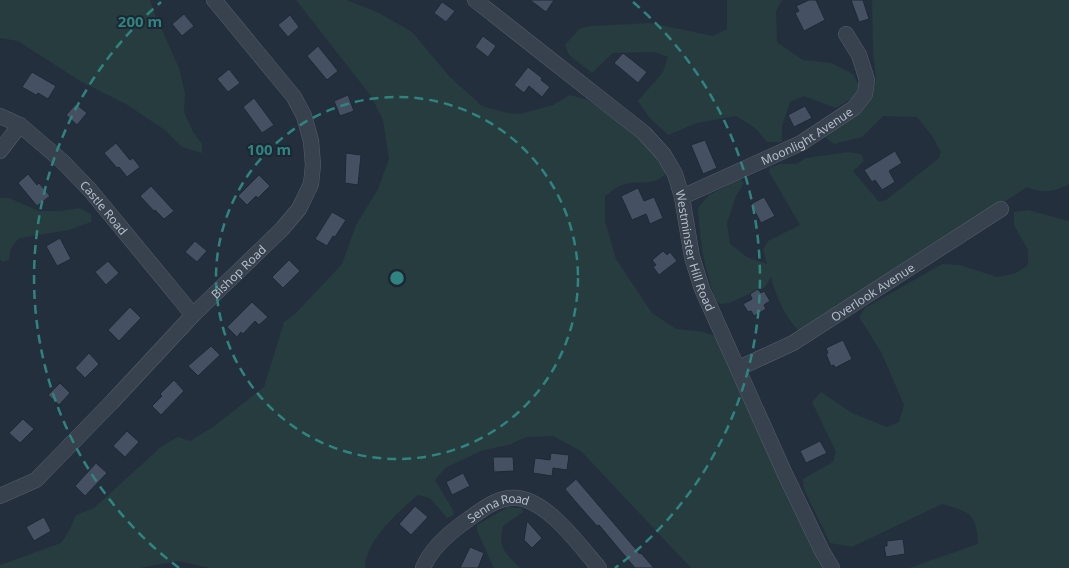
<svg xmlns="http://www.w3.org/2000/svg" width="1069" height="568" font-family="'Noto Sans',sans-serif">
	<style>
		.green { fill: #263c3f }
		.building { fill: #455162; stroke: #1f2835 }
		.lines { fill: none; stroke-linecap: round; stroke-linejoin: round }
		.street-casing { stroke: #565f6c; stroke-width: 16 }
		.street { stroke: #38414e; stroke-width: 15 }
		.ring { fill: none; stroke: #308480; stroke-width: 2.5; stroke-dasharray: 9 6 }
		.labels { text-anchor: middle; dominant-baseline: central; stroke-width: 4; stroke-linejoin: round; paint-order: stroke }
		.street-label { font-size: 12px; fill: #b4bcc9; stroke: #1d2633 }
		.centre { fill: #308480; stroke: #1d2633; stroke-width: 2.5 }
		.ring-label { font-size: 15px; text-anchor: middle; font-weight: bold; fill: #308480; stroke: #1d2633; stroke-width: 4; stroke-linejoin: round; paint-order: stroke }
	</style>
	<rect width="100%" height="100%" fill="#242f3e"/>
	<path class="green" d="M0,0H150L154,12L179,68L185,93L184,112L193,132L202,144V153L182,147L165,130L126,104L80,81L18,41L0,38Z
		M296,0H347L379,13L412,32L449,76L482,106L508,113L520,114L553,105L570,95L588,100L638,135L657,154L667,172C655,188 638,179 622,185C616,187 610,193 605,196V221L616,259L652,313L676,329L704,332L715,336L823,568H691L581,451L553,436L526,437L509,445L483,450L445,468L435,480L453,510L454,515L447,518L430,498L418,495C399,511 365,541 365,568H210L178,561L140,568H0V565L61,543L69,531L76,515L94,508L162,446L178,437L190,441L213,427L264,387L284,322L295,314L342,264L356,225L378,189L389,159L383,120L371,96Z
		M727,0H782L776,11L777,42L803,60L831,63L853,74L860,87L854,97L836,108L804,96L790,102L782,126V142H767L755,128L736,116L697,123L668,135L649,117L638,101L663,72L668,57L655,52L613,53L592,73L569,55L565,45L580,28L592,26L650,23L713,36L727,29Z
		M872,0H1069V184C1054,192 1043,194 1027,187L929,251L800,332C784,316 777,299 771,277L765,287L729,303L721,304L716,301C704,268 700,243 698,208L709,195L740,179L744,183L736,196L727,223L730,244L747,257L767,264L763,250L768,241L800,225L769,172L770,167L781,164H796L806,158L848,152L861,154L864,161L853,171L879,202L886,200L939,158L941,152L932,136L917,117L883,116L862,137L834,144L825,137L871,96L876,79L873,52Z
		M0,198H9L39,211H60L80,208L91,214V222L69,230L20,238C12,244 10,250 9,260L2,262L0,259Z
		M1028,210L1069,221V568H909L978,544C977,513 969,512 942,504L852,547L830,543L804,489L803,479L833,462L836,452L812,402L821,392L852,413L887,427L899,422L904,405L881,352L859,317L865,308L942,264L960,265L997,277L1016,273L1028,265V250L1014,225V212Z
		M508,507L522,508L523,512L503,526C498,548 505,553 520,568H494L477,531V525Z"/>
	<path class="building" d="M530,0H554L546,12Z
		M809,0H816L825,20L804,31L795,13L799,11L796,6Z
		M851,0H863L869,19L859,22Z
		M442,2L455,11L446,22L434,13Z
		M184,14L194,26L182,36L172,24Z
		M290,15L299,27L288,37L278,25Z
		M483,36L496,46L488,57L475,47Z
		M318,46L338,71L327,80L307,56Z
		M623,53L647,72L638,83L614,63Z
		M528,67L542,78L541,80L550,87L542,97L529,86L524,93L514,85Z
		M229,69L240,83L228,92L217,79Z
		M32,72L56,86L48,99L38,93L36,95L22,87Z
		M348,95L354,111L340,116L334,101Z
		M254,98L274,125L262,133L243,107Z
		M76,104L87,113L77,125L66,115Z
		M805,106L812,118L794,127L788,115Z
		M705,140L717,168L703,174L691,145Z
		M116,143L130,160L133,158L140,167L127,177L119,167L117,168L104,153Z
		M895,151L902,163L889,171L895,182L882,190L875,180L872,182L864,170Z
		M346,153L361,155L358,185L345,183Z
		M28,174L37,185L39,183L50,196L37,206L18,183Z
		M259,175L270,186L258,198L256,196L247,205L238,196Z
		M151,186L174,211L164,219L155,210L154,211L140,196Z
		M638,188L644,201L654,197L663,218L650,224L646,214L632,220L621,196Z
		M764,197L775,216L761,223L751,204Z
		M332,212L346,220L335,237L333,236L327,246L315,239Z
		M60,238L71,259L57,266L46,246Z
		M195,241L207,251L197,262L185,252Z
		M663,251L667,255L670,252L677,261L659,275L653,267L656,265L652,260Z
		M289,260L300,271L283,288L272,277Z
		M108,261L119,273L106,285L95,272Z
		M758,289L761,293L764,291L770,301L764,305L766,309L754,316L751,311L748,312L743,304L752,299L750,294Z
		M252,302L268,317L259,325L255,321L243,334L241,332L237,337L227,327Z
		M130,307L141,318L119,341L108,330Z
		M843,340L852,359L835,368L834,365L831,366L826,354L828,353L826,348Z
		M211,346L220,355L198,376L188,366Z
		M89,353L99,364L85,378L75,368Z
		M174,380L184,391L161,415L152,406L162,396L160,394Z
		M60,383L70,393L59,405L48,395Z
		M23,419L34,429L20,443L9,433Z
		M127,431L139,442L125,457L113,446Z
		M820,441L827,453L806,463L800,451Z
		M551,453L569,455L567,470L553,468L552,476L533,473L535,458L550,460Z
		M493,457H513L514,471L494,472Z
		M96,463L107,473L85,496L75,486Z
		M463,473L470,486L452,495L446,482Z
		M576,479L640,554L641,553L654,568H635L599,525L597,526L575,501L565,489Z
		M415,506L428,517L411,535L399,524Z
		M44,517L51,531L34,541L26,527Z
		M527,521L542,538L532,548L524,540Z
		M903,539L905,554L886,557L884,546H887V541Z
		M470,547L484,553L478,568H460Z"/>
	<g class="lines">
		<g class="street-casing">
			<g id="street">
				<path id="s1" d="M475,0L644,133L664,155L675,174L682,197L692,257L702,289L785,474L822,551L832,568"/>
				<path id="s2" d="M0,116L20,125L62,161L90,190L193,315"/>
				<path d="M0,151L20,125"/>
				<path id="s3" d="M682,197L801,143L854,108L865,94L867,80L859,55L846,34"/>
				<path id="s4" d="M739,368L793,343L1001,209"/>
				<path id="s5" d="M0,496L36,480L112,402L193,315L282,229L299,209L311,184L313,165L311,141L304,116L294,97L214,0"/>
				<path id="s6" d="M423,568C431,548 449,533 466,521C479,512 493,500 509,498C543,493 579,545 599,568"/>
			</g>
		</g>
		<use href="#street" class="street"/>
	</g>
	<g class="ring">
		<circle cx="397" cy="278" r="181"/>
		<path d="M179 568A363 363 0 0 1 161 2M633 2A363 363 0 0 1 615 568"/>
	</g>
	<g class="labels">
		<g class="street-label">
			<text stroke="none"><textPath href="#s3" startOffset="139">Moonlight Avenue</textPath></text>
			<text stroke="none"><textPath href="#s2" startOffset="140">Castle Road</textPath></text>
			<text stroke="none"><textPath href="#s1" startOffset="346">Westminster Hill Road</textPath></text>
			<text stroke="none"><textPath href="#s5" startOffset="330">Bishop Road</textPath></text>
			<text stroke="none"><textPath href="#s4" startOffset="154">Overlook Avenue</textPath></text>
			<text stroke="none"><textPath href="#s6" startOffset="101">Senna Road</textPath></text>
		</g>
	</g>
	<circle cx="397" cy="278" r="8" class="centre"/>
	<g class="ring-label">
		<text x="140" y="27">200 m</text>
		<text x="269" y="155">100 m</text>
	</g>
</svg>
